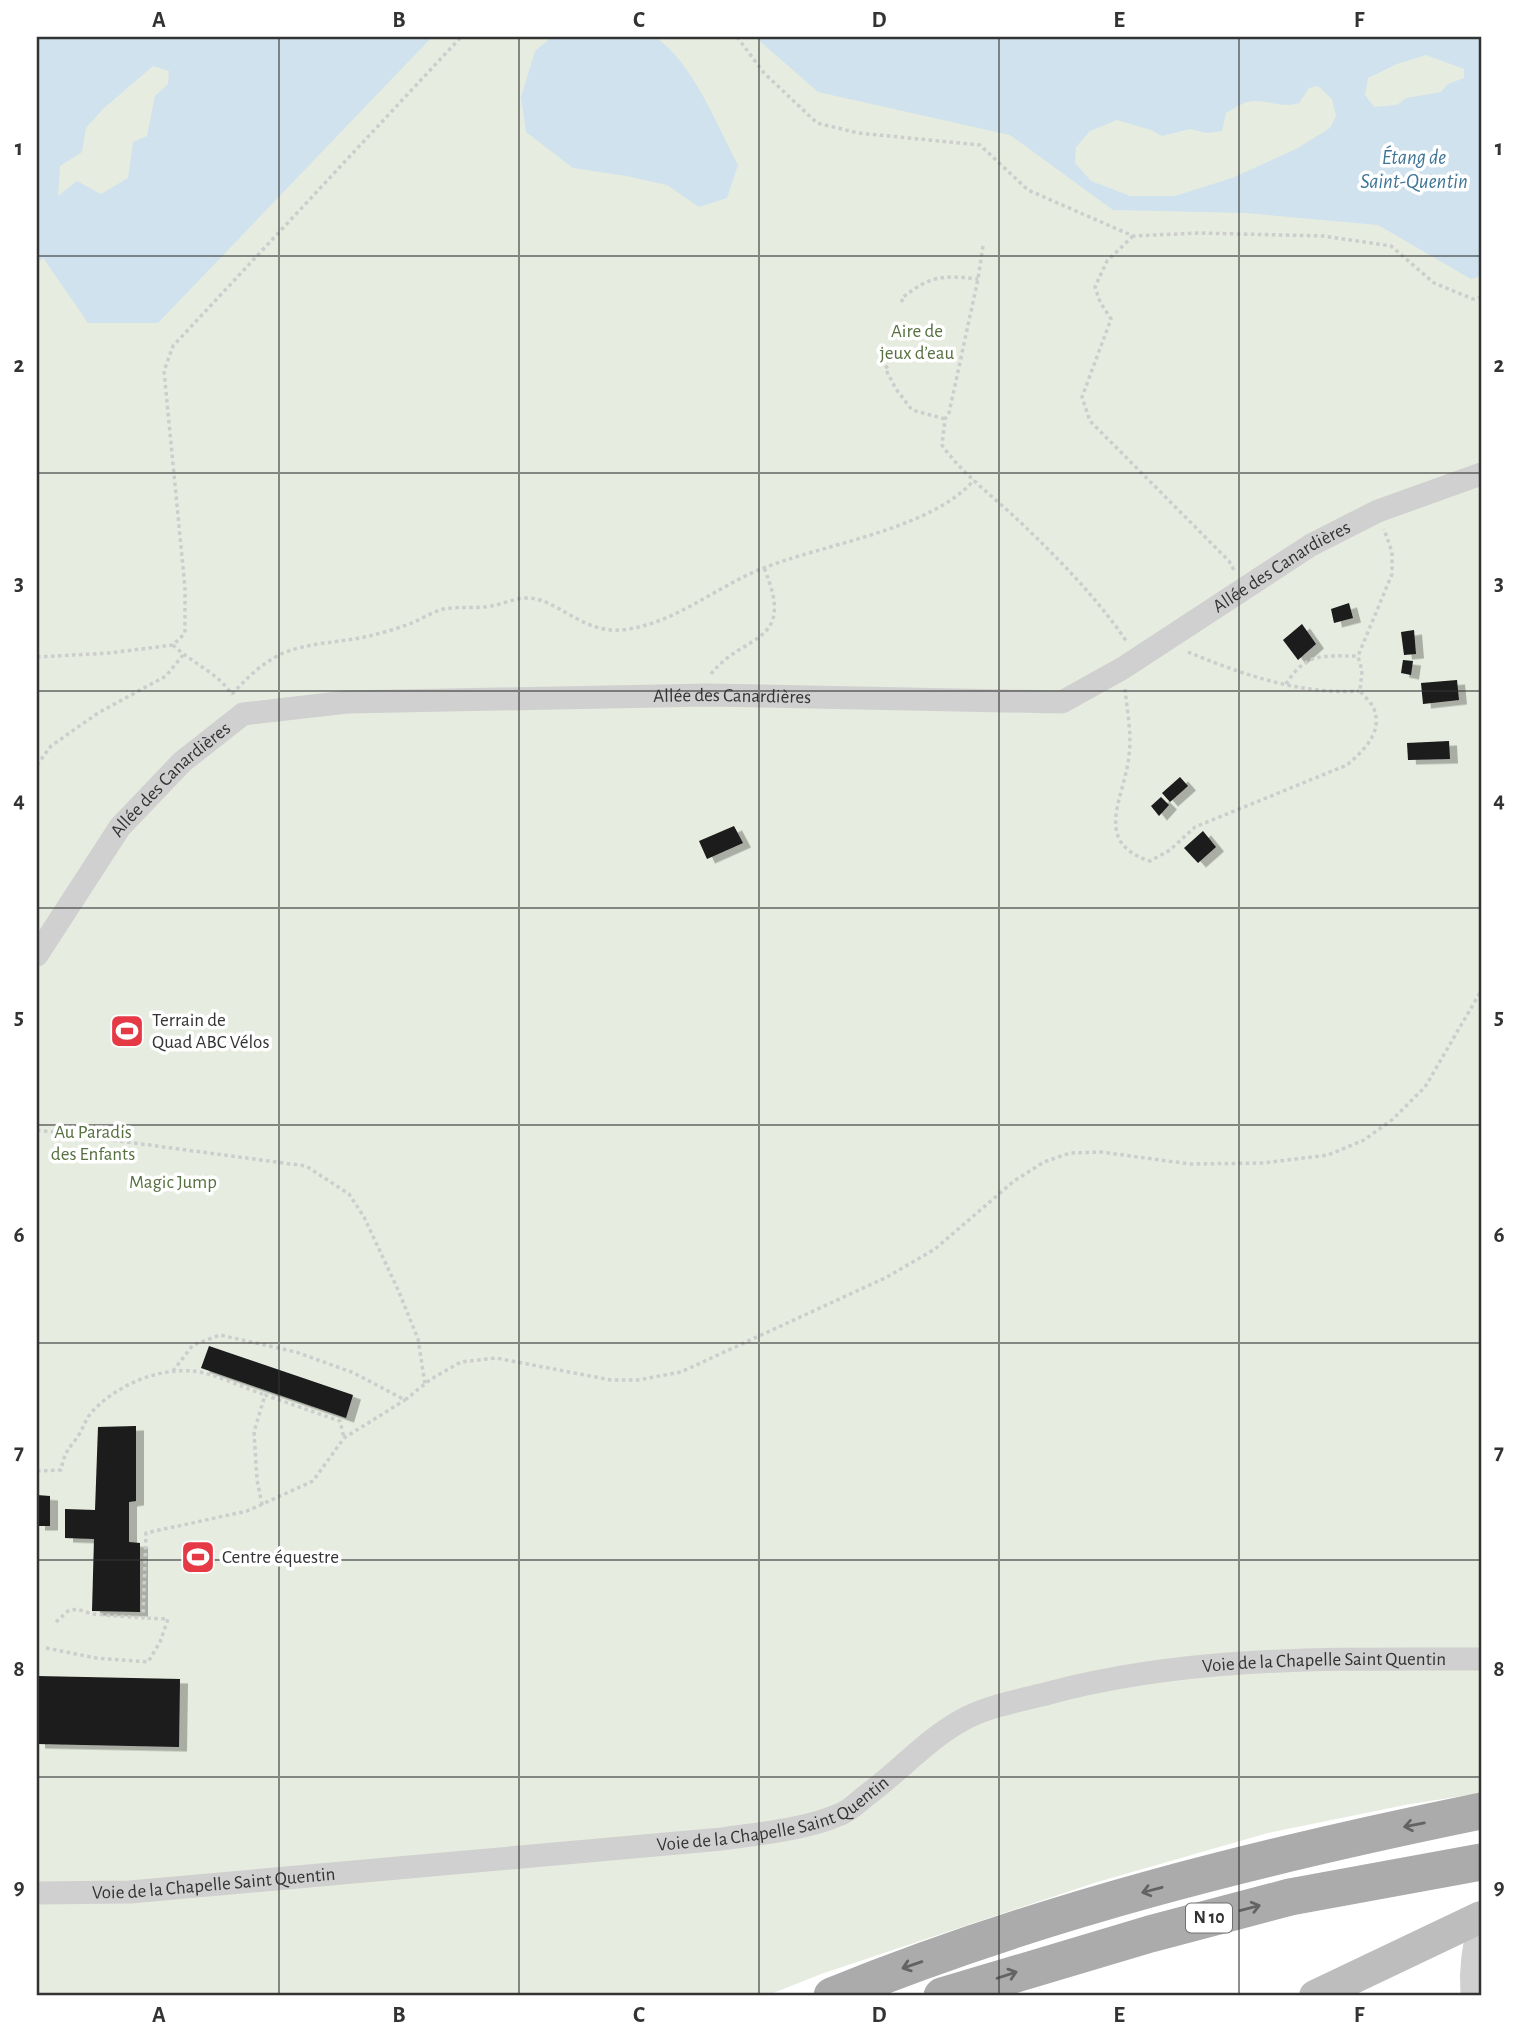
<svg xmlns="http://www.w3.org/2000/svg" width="1518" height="2033" font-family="'Alegreya Sans',sans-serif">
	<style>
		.green { fill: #e6ecdf }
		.water { fill: #cfe2ee; fill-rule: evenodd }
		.building { fill: #1a1a1a; filter: url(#shadow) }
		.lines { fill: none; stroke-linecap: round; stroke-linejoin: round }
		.path { stroke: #cdcdcd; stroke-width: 3.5; stroke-dasharray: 3.5 3.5; stroke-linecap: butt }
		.street { stroke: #d0d0d0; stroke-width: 23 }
		.secondary { stroke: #bdbdbd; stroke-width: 32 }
		.primary { stroke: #ababab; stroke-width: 37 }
		.oneway { stroke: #636363 }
		.grid { fill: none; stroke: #333; stroke-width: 2; stroke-opacity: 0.55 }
		.labels { text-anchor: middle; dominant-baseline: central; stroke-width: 7; stroke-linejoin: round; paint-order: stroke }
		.shield { fill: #fff; stroke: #707070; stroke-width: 2 }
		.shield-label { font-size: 18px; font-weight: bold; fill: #333 }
		.park-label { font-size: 19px; fill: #56703f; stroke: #fff }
		.street-label { font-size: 19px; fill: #333; stroke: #fff }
		.poi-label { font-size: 19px; fill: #333; stroke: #fff; text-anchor: start }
		.water-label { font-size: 21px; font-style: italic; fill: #3f7597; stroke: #fff }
		.neatline { fill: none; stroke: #333; stroke-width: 2.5 }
		.grid-label { font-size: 23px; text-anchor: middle; font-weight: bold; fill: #333 }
	</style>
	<defs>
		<filter id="shadow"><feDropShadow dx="8" dy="4.5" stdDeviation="0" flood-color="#0004"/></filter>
	</defs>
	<rect width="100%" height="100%" fill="#fff"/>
	<path class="green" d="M37,37H1481V1793L1405,1805L1268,1833L1094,1883L821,1974L766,1996H37Z"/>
	<path class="water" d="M37,37H432L158,323H88L44,259L37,261ZM153,66L169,71L168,84L155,96L147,136L133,142L128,178L101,194L77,181L58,196L60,166L82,152L86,128L103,109Z
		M552,37H655C692,61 718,127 738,165L727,198L699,207L667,185L627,176L573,168L526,132L521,97L535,51Z
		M755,37H1481V276L1471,279L1378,225L1246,213L1113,210L1010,135L818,92ZM1426,55L1464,69V78L1448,84L1441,92L1406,98L1397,105L1374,107L1365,95L1368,78L1397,64ZM1318,86L1332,99L1336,116L1330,128L1296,149L1232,178L1175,196H1130L1091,181L1075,163L1076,147L1090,131L1117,120L1151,130L1162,136L1190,129L1207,133L1222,131L1226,113C1232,110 1240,104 1247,102C1266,98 1279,109 1299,103L1309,88Z"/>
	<path class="building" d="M1349,603L1353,618L1334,623L1331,609Z
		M1302,624L1316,644L1298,660L1283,640Z
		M1414,630L1416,654L1404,655L1401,632Z
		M1403,660L1413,661L1411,675L1401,673Z
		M1457,680L1459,700L1423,704L1421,683Z
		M1449,741L1450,759L1408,760L1407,743Z
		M1180,777L1188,786L1170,802L1162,793Z
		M1161,797L1169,805L1159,816L1151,806Z
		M734,826L743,843L707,859L699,841Z
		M1203,831L1216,847L1198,863L1184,848Z
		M209,1346L353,1395L346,1418L201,1368Z
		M136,1426V1501L129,1502V1542L140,1543V1612L92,1611L94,1539L65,1538V1509L95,1510L98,1427Z
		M37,1495L50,1496V1526H37Z
		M37,1676L180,1679L179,1747L37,1744Z"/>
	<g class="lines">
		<path class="path" d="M737,37L764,73L817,123L858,133L980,145L1028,190L1133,236L1199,233L1323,236L1391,246L1434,283L1473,299L1481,297
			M1133,236L1107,261L1095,287L1100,302L1111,319L1082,397L1090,421L1229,561L1235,572
			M983,246L978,279L949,413L945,419L942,445C962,474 993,496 1019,521C1058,558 1097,598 1127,642
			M903,302L901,299C930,275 943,275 978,279
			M888,366L885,368L896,389L912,410L945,419
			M173,645C190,662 220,674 232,695
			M1188,652C1241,674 1301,695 1359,691
			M37,657L109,653L173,645L185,633V588L164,371L173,346L461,37
			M711,674C744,632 797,646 764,568
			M1286,684C1306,652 1323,656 1358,656
			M1125,689C1127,710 1132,734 1129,755C1125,798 1091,842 1150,861L1170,850L1195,827L1347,765C1363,751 1383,733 1374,709C1372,703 1364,696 1360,691L1362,671L1358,656L1392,574V552L1384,529
			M232,694C247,678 261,664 281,654C308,642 340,643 369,636C382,633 396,629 409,624C420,620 432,612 443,609C459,606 475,609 491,606C503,604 515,598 527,598C557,598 581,633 621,630C673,625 714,588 761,569C822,544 931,530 974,480
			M37,765L51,746L98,713L166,676L183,655
			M37,1130L306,1166L349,1194L364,1217L399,1292L418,1339L425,1384
			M173,1371L193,1345L220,1335L296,1352L354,1373L405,1400L431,1379L461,1362L496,1358L611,1380H638L681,1372L887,1277L935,1249L1014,1181L1044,1162L1070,1153L1101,1152L1190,1164L1263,1163L1328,1155L1364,1140L1393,1119L1425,1087L1481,991
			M37,1471L61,1470C65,1449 70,1449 80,1433C84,1426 86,1419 91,1413C115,1386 156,1368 193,1371C214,1373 244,1388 265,1395
			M262,1505L257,1480L254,1432L265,1395L340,1421L344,1438
			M56,1622L68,1611L77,1609L92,1614L143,1618L146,1533L247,1511L313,1481L344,1438L405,1400
			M46,1648L96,1658L148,1662L160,1642L168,1619L143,1618"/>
		<g class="street">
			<path id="s1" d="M37,955L120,827L182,762L243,714L347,702L708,695L1062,702L1123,668L1311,545L1378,511L1481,474"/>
			<path id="s2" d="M37,1893L130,1892L722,1839C762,1833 804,1830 841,1814C851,1810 859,1801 867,1795C901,1770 930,1736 968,1717C993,1705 1022,1700 1049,1693C1192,1655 1335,1659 1481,1659"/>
			<path d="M1472,1996C1470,1969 1473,1945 1481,1919"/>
		</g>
		<path class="secondary" d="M1315,1996L1481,1917"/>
		<path class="primary" d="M832,1996C1040,1911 1261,1856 1481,1811
			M942,1996L1150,1934L1290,1897L1481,1862"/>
	</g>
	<defs><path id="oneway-shaft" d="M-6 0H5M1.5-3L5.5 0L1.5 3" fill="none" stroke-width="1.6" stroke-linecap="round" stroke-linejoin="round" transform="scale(1.75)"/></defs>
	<g class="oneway">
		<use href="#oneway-shaft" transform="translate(1414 1825) rotate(169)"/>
		<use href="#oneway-shaft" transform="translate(1152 1890) rotate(165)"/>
		<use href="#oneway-shaft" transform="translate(1250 1908) rotate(-15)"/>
		<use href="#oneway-shaft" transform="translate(912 1965) rotate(161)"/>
		<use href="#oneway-shaft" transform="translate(1007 1975) rotate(-18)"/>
	</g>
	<path class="grid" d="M279,37V1996M519,37V1996M759,37V1996M999,37V1996M1239,37V1996M37,256H1481M37,473H1481M37,691H1481M37,908H1481M37,1125H1481M37,1343H1481M37,1560H1481M37,1777H1481"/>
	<defs>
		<g id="stadium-square" transform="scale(1.75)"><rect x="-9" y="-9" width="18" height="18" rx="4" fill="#e63946" stroke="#fff"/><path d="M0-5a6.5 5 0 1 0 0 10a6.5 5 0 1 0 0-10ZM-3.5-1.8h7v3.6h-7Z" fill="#fff"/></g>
	</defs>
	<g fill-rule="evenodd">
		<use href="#stadium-square" x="127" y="1031"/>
		<use href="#stadium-square" x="198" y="1557"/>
	</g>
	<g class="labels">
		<rect class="shield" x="1186" y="1903.5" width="46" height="29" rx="5"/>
		<g class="shield-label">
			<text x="1209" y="1918">N 10</text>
		</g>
		<g class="park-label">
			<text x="917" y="331">Aire de<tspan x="917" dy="22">jeux d’eau</tspan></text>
			<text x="93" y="1132">Au Paradis<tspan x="93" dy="22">des Enfants</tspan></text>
			<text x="173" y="1182">Magic Jump</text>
		</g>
		<g class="street-label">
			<text stroke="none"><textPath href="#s1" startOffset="1398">Allée des Canardières</textPath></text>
			<text stroke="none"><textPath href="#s1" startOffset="810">Allée des Canardières</textPath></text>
			<text stroke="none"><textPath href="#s1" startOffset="222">Allée des Canardières</textPath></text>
			<text stroke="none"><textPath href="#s2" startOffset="1332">Voie de la Chapelle Saint Quentin</textPath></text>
			<text stroke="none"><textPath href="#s2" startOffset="744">Voie de la Chapelle Saint Quentin</textPath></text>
			<text stroke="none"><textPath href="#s2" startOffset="177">Voie de la Chapelle Saint Quentin</textPath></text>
		</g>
		<g class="poi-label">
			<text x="152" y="1020">Terrain de<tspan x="152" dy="22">Quad ABC Vélos</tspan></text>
			<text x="222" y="1557">Centre équestre</text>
		</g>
		<g class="water-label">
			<text x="1414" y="157">Étang de<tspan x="1414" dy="24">Saint-Quentin</tspan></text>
		</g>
	</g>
	<rect width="1518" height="2033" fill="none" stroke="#ffffff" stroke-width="77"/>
	<rect x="38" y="38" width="1442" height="1956" class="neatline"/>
	<g class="grid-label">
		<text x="159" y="27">A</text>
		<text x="399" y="27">B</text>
		<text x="639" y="27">C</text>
		<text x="879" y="27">D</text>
		<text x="1119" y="27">E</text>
		<text x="1359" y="27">F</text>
		<text x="19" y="155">1</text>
		<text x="1499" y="155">1</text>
		<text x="19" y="372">2</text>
		<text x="1499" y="372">2</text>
		<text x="19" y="590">3</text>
		<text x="1499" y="590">3</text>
		<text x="19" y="807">4</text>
		<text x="1499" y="807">4</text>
		<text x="19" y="1024">5</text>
		<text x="1499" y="1024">5</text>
		<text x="19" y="1242">6</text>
		<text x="1499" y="1242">6</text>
		<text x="19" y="1459">7</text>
		<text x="1499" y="1459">7</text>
		<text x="19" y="1676">8</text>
		<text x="1499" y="1676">8</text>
		<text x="19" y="1894">9</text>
		<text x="1499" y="1894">9</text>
		<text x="159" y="2022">A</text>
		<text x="399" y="2022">B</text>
		<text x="639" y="2022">C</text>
		<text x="879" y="2022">D</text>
		<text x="1119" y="2022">E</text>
		<text x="1359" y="2022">F</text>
	</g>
</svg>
